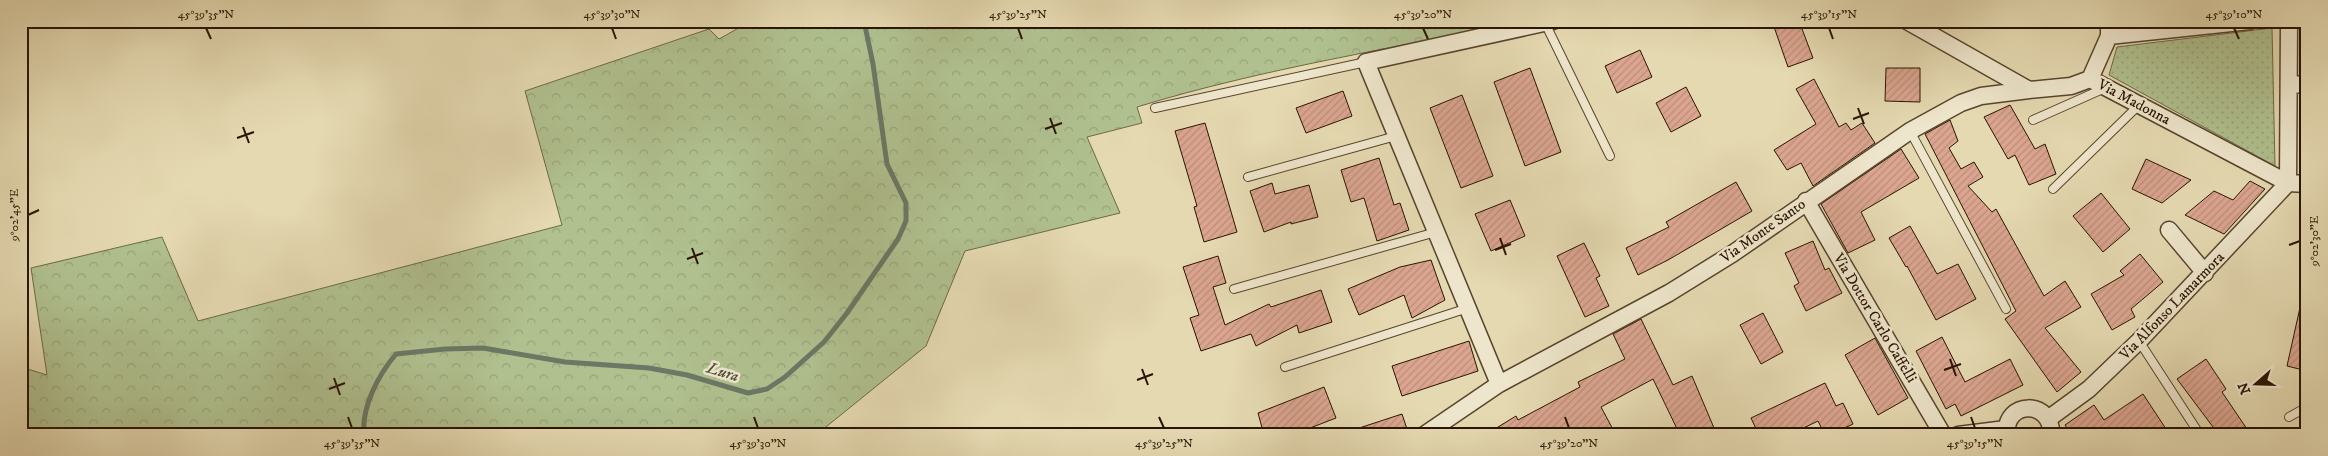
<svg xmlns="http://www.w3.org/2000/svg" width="2328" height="456" font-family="'IM FELL DW Pica',serif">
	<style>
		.forest { fill: url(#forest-crowns); stroke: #6c6a48 }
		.park { fill: url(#park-dots); stroke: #6c6a48 }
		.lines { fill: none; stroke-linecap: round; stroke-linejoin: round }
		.stream { stroke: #6a7865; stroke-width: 5 }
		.building { fill: url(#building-hatch); stroke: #291400 }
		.lane-casing { stroke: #58452c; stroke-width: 10 }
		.street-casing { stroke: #58452c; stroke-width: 19 }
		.lane { stroke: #eee6cc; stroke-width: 8 }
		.street { stroke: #eee6cc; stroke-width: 16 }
		.ticks { fill: none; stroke: #291400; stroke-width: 2 }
		.labels { text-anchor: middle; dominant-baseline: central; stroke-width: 5; stroke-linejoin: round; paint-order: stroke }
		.street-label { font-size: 15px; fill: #291400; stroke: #eee6cc }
		.water-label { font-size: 16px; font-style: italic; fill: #4f4e3b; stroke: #eee6cc }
		.neatline { fill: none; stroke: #291400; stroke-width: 2 }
		.ticks-label { font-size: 12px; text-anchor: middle; fill: #291400 }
	</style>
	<defs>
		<pattern id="forest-crowns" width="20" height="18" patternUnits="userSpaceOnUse" patternTransform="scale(1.25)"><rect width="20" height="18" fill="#b0c08f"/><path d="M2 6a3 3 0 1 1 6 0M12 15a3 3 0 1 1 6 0" fill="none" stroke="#97a47a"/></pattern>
		<pattern id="park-dots" width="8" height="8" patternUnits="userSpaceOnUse" patternTransform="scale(1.25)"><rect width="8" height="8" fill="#b0c08f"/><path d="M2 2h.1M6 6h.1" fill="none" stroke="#97a47a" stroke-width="1.8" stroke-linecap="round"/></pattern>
		<pattern id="building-hatch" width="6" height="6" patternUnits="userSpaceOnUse" patternTransform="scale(1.25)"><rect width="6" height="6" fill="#dba590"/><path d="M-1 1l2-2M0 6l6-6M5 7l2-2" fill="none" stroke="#bc8d7a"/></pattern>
	</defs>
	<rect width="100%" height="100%" fill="#e5d9b1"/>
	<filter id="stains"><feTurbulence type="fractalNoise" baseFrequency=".004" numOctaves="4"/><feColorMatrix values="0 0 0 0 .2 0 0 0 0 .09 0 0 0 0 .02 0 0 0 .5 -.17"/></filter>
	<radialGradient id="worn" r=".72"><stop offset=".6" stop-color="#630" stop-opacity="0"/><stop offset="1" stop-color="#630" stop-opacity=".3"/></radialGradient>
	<path class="forest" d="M751,21H1526C1396,48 1264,68 1137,107L1142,123L1087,137L1120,213L965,251L926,346L816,435H21V367L47,375L31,268L162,237L198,321L562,225L525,91L709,29L719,39Z"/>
	<path class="park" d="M2272,28L2275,166L2109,75L2117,47Z"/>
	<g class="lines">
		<path class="stream" d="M364,435C361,407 379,374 396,354L445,349L483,348L565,362L649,368L687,375L748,393L767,389L785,377L824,342L847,313L898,239L906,221V203L887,164L873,64L864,21"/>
	</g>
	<path class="building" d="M1772,21H1799L1813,58L1788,67Z
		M1640,50L1652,77L1617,93L1605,66Z
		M1530,68L1561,152L1525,166L1494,82Z
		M1886,68H1920V102L1885,101Z
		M1814,79L1839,127L1846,123L1851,130L1862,123L1875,143L1813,186L1801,163L1787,170L1774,150L1816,124L1796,89Z
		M1686,87L1701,116L1671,132L1656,103Z
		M1343,91L1352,116L1306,133L1296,108Z
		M1462,95L1493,176L1461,188L1430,108Z
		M2010,105L2035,149L2045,144L2056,174L2029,185L2015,155L2008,159L1984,117Z
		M1950,120L1958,141L1949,148L1961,169L1974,162L1983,177L1968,186L1992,212L1996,209L2044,296L2065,281L2081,307L2045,328L2081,372L2057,392L2005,319L2016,311L1925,134Z
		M1205,123L1237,232L1204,242L1194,207L1197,206L1175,131Z
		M1901,149L1919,178L1861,212L1875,240L1848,253L1821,204Z
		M1379,158L1394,205L1400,203L1409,230L1377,241L1364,198L1351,202L1341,170Z
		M2146,159L2191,180L2162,203L2132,189Z
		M2250,181L2265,189L2224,234L2185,215L2214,191L2233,200Z
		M1736,182L1752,211L1668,260L1638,275L1626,248L1669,227L1666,222Z
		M1272,183L1275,194L1309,185L1318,217L1291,224V222L1264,232L1250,191Z
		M2101,193L2130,229L2103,252L2073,216Z
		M1510,200L1525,236L1491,251L1475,214Z
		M1910,226L1937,274L1958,264L1976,299L1936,320L1907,266L1906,267L1889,238Z
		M1813,241L1825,270L1829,268L1842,293L1806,311L1794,286L1799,283L1785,253Z
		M1584,243L1600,276L1596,278L1609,306L1585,317L1557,256Z
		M2140,254L2163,282L2131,309L2135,317L2112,330L2091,294L2124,275L2120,271Z
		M1218,256L1226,283L1213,287L1225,325L1269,304L1271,307L1321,290L1332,322L1299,333L1297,325L1256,346L1251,334L1201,351L1190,318L1199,315L1183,267Z
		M1431,260L1445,300L1412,318L1404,295L1359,315L1348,289L1400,267Z
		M2301,303H2307V371L2287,366Z
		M1763,313L1783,352L1761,364L1740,325Z
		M1641,319L1673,385L1692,376L1717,435H1680L1653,379L1601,407L1616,435H1485L1516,416L1518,420L1580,387L1578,382L1625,359L1613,334Z
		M1942,337L1965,382L2010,359L2023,385L1961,416L1955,404L1946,409L1916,351Z
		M1875,338L1908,398L1878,415L1845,355Z
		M1469,341L1478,371L1402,396L1392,366Z
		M2206,359L2226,389L2222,392L2251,435H2219L2177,379Z
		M1825,383L1836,406L1843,403L1853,424L1830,435H1825L1818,421L1789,435H1759L1751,418Z
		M1324,387L1336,418L1292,435H1264L1258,413Z
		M2143,394L2170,435H2072L2065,425L2094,405L2104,420Z
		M1402,414L1409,435H1347V432Z"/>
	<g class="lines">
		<g class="lane-casing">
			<path id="lane" d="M1545,23L1610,156
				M1155,108L1366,62
				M2033,120L2105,88
				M1910,131L2006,309
				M1248,177L1396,136
				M2053,189L2139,105
				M1234,289L1436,232
				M2139,341L2200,435
				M1285,367L1468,308
				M2289,417L2307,407"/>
		</g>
		<g class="street-casing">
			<path id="street" d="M1907,21L2029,90L2071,86L2090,79L2288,183L2307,184
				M2109,36L2250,21
				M2090,79L2109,36V21
				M2289,85L2307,84
				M2288,183L2289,21
				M1806,201L1943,435
				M2169,230L2205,273
				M1499,384L1366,62L1553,21
				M2048,419L2089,389L2139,341L2288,183
				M1424,435L1499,384L1669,293L1732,254L1910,131L1961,103L1981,96L2029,90
				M1958,435L2006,429
				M2007,435C2003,400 2053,399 2051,435"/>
		</g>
		<use href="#lane" class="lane"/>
		<use href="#street" class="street"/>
	</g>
	<path class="ticks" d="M206,28L211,39M612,28L616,39M1018,28L1022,39M1423,28L1428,39M1829,28L1833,39M2234,28L2239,39M1858,108L1864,124M1050,118L1056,134M1853,119L1869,113M243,127L249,143M1045,129L1062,123M237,138L254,132M28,215L39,210M1500,238L1506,255M2289,245L2300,241M692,248L698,264M1495,250L1511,244M687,259L703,253M1950,359L1956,376M1142,369L1148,385M1944,370L1961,364M334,378L340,395M1137,380L1153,374M329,389L345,383M348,417L352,428M754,417L758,428M1159,417L1164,428M1565,417L1569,428M1971,417L1975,428"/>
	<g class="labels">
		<g class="street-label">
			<text transform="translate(2134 102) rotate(28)">Via Madonna</text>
			<text transform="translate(1763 231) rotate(-35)">Via Monte Santo</text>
			<text transform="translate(2172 306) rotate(-46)">Via Alfonso Lamarmora</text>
			<text transform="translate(1875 318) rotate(59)">Via Dottor Carlo Caffelli</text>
		</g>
		<g class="water-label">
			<text transform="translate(723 372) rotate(17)">Lura</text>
		</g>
	</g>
	<rect width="2328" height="456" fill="none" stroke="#e5d9b1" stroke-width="55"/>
	<g transform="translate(2256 384) rotate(250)" stroke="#eee6cc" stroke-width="4" paint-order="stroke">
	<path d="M0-4L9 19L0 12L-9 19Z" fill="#291400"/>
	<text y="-8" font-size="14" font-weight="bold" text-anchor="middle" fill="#291400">N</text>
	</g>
	<rect x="28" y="28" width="2272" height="400" class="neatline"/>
	<g class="ticks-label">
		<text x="206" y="18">45°39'35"N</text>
		<text x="612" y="18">45°39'30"N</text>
		<text x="1018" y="18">45°39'25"N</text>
		<text x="1423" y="18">45°39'20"N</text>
		<text x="1829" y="18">45°39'15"N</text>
		<text x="2234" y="18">45°39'10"N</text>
		<text transform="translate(14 215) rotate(-90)" y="4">9°02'45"E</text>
		<text transform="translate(2314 241) rotate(-90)" y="4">9°02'30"E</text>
		<text x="352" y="447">45°39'35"N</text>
		<text x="758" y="447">45°39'30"N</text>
		<text x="1164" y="447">45°39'25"N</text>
		<text x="1569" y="447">45°39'20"N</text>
		<text x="1975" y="447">45°39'15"N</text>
	</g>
	<rect width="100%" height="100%" filter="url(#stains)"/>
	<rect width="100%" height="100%" fill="url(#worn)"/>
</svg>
